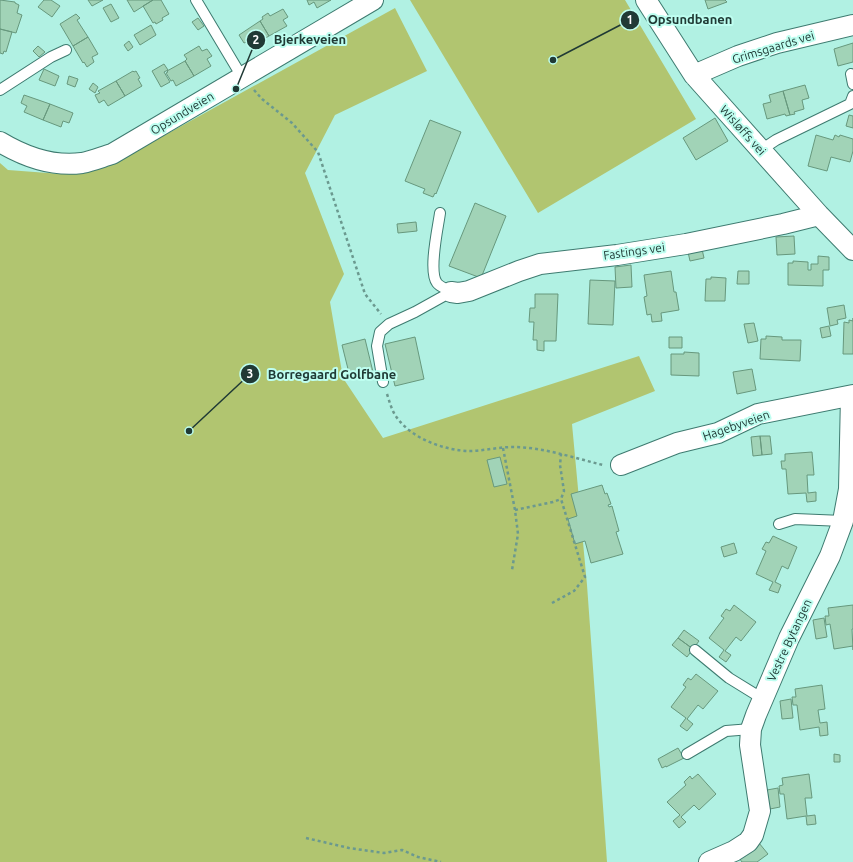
<svg xmlns="http://www.w3.org/2000/svg" width="853" height="862" font-family="Ubuntu,sans-serif">
	<style>
		.green { fill: #b1c570 }
		.building { fill: #a1d3b7; stroke: #67987d }
		.lines { fill: none; stroke-linecap: round; stroke-linejoin: round }
		.lane-casing { stroke: #3e7b70; stroke-width: 12 }
		.street-casing { stroke: #3e7b70; stroke-width: 22 }
		.path { stroke: #6b998f; stroke-width: 2.5; stroke-dasharray: 3 3; stroke-linecap: butt }
		.lane { stroke: #fff; stroke-width: 10 }
		.street { stroke: #fff; stroke-width: 20 }
		.labels { text-anchor: middle; dominant-baseline: central; stroke-width: 4; stroke-linejoin: round; paint-order: stroke }
		.street-label { font-size: 12px; fill: #203a35; stroke: #befef0 }
		.leader { fill: none; stroke: #203a35; stroke-width: 1.5 }
		.callout-dot { fill: #203a35; stroke: #befef0; stroke-width: 1.5 }
		.mark-label { font-size: 12px; text-anchor: middle; font-weight: bold; fill: #fff }
		.callout-label { font-size: 13px; text-anchor: middle; font-weight: bold; fill: #203a35; stroke: #befef0; stroke-width: 4; stroke-linejoin: round; paint-order: stroke }
	</style>
	<rect width="100%" height="100%" fill="#b1f1e3"/>
	<path class="green" d="M410,0H625L696,119L538,213Z
		M395,8L427,71L335,115L305,173L344,274L330,302L343,378L383,438L639,356L655,391L572,424L587,585L607,862H0V163L8,170L61,174L109,166Z"/>
	<path class="building" d="M0,0L15,2V3L19,5L17,13L22,15L16,33L0,29Z
		M44,0H51L60,6L52,17L38,7Z
		M88,0H103L92,6Z
		M127,0H153L134,12Z
		M153,0H161L169,14L162,18L163,20L156,24L155,22L153,23L143,6Z
		M307,0H331L317,8L314,2L309,5Z
		M705,0H725L727,2L708,9Z
		M111,4L119,18L111,22L103,8Z
		M283,9L288,17L283,20L287,26L269,36L260,21L263,19L262,17L268,13L270,16Z
		M76,14L80,18L77,20L88,37L73,46L60,24Z
		M198,18L204,26L198,30L192,22Z
		M260,21L269,36L252,46L249,41L244,43L239,35Z
		M151,25L156,35L140,45L134,35Z
		M0,29L12,32L6,52L4,51L3,54L0,53Z
		M88,37L98,54L92,57L94,62L87,67L84,62L83,63L73,46Z
		M129,41L133,47L128,51L124,45Z
		M853,43V62L838,66L834,49Z
		M38,46L45,52L39,57L33,51Z
		M199,46L202,51L207,49L212,56L207,59L211,66L194,76L185,61L187,59L184,55Z
		M185,61L194,76L176,86L173,80L171,81L166,73L168,72L167,71Z
		M164,64L168,70L164,72L170,82L161,87L152,71Z
		M44,69L59,76L55,86L39,80Z
		M133,71L134,72L136,71L140,78L138,79L142,86L125,96L116,81Z
		M69,76L78,79L75,87L67,84Z
		M116,81L125,96L108,106L104,100L99,103L95,95L100,93L98,91Z
		M93,83L98,87L95,93L89,89Z
		M805,85L809,98L802,100L804,109L794,112L795,114L790,115L783,91Z
		M783,91L790,115L786,116L785,114L767,119L763,104L771,102L769,95Z
		M24,95L50,104L43,120L24,112L27,106L21,103Z
		M50,104L73,113L69,123L63,121L61,127L43,120Z
		M849,115L853,116V128L846,126Z
		M715,118L728,141L696,160L683,138Z
		M430,120L461,132L436,194L435,193L433,197L423,193L425,189L405,181Z
		M816,135L833,140L835,135L839,137L840,135L853,139V151L850,162L831,157L827,171L808,166Z
		M475,203L506,216L481,278L449,266Z
		M416,222L417,231L398,233L397,224Z
		M794,236L795,254L777,255L776,237Z
		M702,249L704,258L690,261L688,252Z
		M818,256L829,257V270H823V286L788,285V263H793V261L808,262V270H811V264H818Z
		M631,265L632,287L616,288L615,267Z
		M671,271L674,292H676L679,310L661,313L662,321L652,322L651,314L647,315L644,297L647,296L644,275Z
		M738,271H749V284H737Z
		M711,277L726,278L725,301H705L706,279H711Z
		M590,280L615,281L613,325L588,324Z
		M535,294H558L556,341H544V351L537,350V340H533L534,322H529L530,308H535Z
		M844,305L846,318L837,320L838,324L830,326L827,308Z
		M853,318V354H843L844,322L849,323V320L853,321Z
		M754,323L758,341L748,343L744,324Z
		M829,326L831,336L822,338L820,328Z
		M766,336L782,337V340H801L800,361L760,359L761,339H766Z
		M415,337L424,379L395,386L385,344Z
		M669,337H682V348H669Z
		M365,339L373,372L350,377L342,345Z
		M684,352L699,353V376L671,375V354H684Z
		M752,369L756,390L737,394L733,372Z
		M760,436H770L772,454L762,455Z
		M760,436L762,455L753,456L751,437Z
		M812,452L814,475H807L808,493L816,492V501L807,502L806,493L788,494L786,469H782L781,461H785V454Z
		M500,457L507,484L494,487L487,460Z
		M602,485L605,494L607,493L611,504L608,505L609,507L612,506L619,531L616,532L623,554L591,563L585,541L575,544L568,519L577,516L571,494Z
		M773,536L797,547L788,569L782,566L775,582L781,585L778,593L769,590L773,582L756,574L766,551L762,549L766,542L769,543Z
		M734,543L737,553L724,557L721,547Z
		M734,605L756,622L741,641L736,637L725,651L731,655L726,662L719,657L724,650L709,638L724,618L721,616L726,609L730,611Z
		M853,605V629H852L853,650V646L834,649L830,624L826,625L825,616H829L828,608Z
		M824,618L827,637L816,639L813,620Z
		M684,630L699,641L693,649L678,638Z
		M678,638L693,649L687,657L672,645Z
		M696,674L718,691L703,709L698,705L687,719L693,724L687,731L680,726L686,718L671,707L686,687L683,685L688,678L691,680Z
		M822,685L825,709L818,710L820,723L827,722L828,735L820,736L819,727L800,730L797,705H793L792,697H796L795,689Z
		M791,699L793,718L782,719L780,701Z
		M678,748L684,758L666,767V766L662,768L658,759Z
		M834,754L840,755V762H834Z
		M698,774L716,794L699,810L694,805L681,817L686,822L679,828L673,821L680,815L667,802L686,785L684,782L690,776L692,779Z
		M809,774L812,798H805L807,816L815,815L816,824L807,825L806,816L787,819L784,794H780L779,786L783,785L782,778Z
		M778,788L780,807L770,809L767,790Z
		M759,843L768,854L757,862H742L739,858Z"/>
	<g class="lines">
		<g class="lane-casing">
			<path id="lane" d="M196,0L242,77
				M851,74L853,84
				M0,90L51,57L66,50
				M761,150L776,140L850,104L853,96
				M440,213C438,228 428,271 437,283C440,287 447,289 451,292
				M383,382L377,346L380,332L389,324L415,312L451,292
				M779,524L795,519L843,521
				M695,650L729,678L763,699
				M687,754L726,731L751,729"/>
		</g>
		<g class="street-casing">
			<path id="street" d="M646,0L694,75L819,215L853,250
				M694,75L738,56L777,43L853,25
				M0,142C25,157 52,167 82,163C92,161 102,157 112,154L373,0
				M451,292L458,293L469,291L519,271L540,264L617,255L686,244L783,224L819,215
				M621,465L677,443L718,433L758,414L853,395
				M709,862L734,851L748,842L753,835L760,811L750,745L751,729L756,715L789,638L830,556L843,521L849,489L851,396"/>
		</g>
		<path class="path" d="M254,90L262,99L292,123L318,152L365,294L381,314
			M387,394C390,403 392,412 398,419C413,439 444,450 468,451C483,451 498,447 513,447C543,447 574,458 603,465
			M503,448L515,510L518,534L512,570
			M515,510L553,502L561,499
			M552,603L574,591L585,577L561,499L564,491L560,465L561,454
			M306,838L349,848L384,853L402,850L418,857L441,862"/>
		<use href="#lane" class="lane"/>
		<use href="#street" class="street"/>
	</g>
	<g class="labels">
		<g class="street-label">
			<text transform="translate(773 47) rotate(-17)">Grimsgaards vei</text>
			<text transform="translate(182 113) rotate(-31)">Opsundveien</text>
			<text transform="translate(743 130) rotate(48)">Wisløffs vei</text>
			<text transform="translate(634 251) rotate(-8)">Fastings vei</text>
			<text transform="translate(736 425) rotate(-19)">Hagebyveien</text>
			<text transform="translate(789 640) rotate(-65)">Vestre Bytangen</text>
		</g>
	</g>
	<path class="leader" d="M553 60L630 20M236 89L256 40M189 431L250 374"/>
	<g class="callout-dot">
		<circle cx="553" cy="60" r="4"/>
		<circle cx="236" cy="89" r="4"/>
		<circle cx="189" cy="431" r="4"/>
		<circle cx="630" cy="20" r="10"/>
		<circle cx="256" cy="40" r="10"/>
		<circle cx="250" cy="374" r="10"/>
	</g>
	<g class="mark-label">
		<text x="630" y="24">1</text>
		<text x="256" y="44">2</text>
		<text x="250" y="378">3</text>
	</g>
	<g class="callout-label">
		<text x="690" y="24">Opsundbanen</text>
		<text x="310" y="44">Bjerkeveien</text>
		<text x="332" y="379">Borregaard Golfbane</text>
	</g>
</svg>
